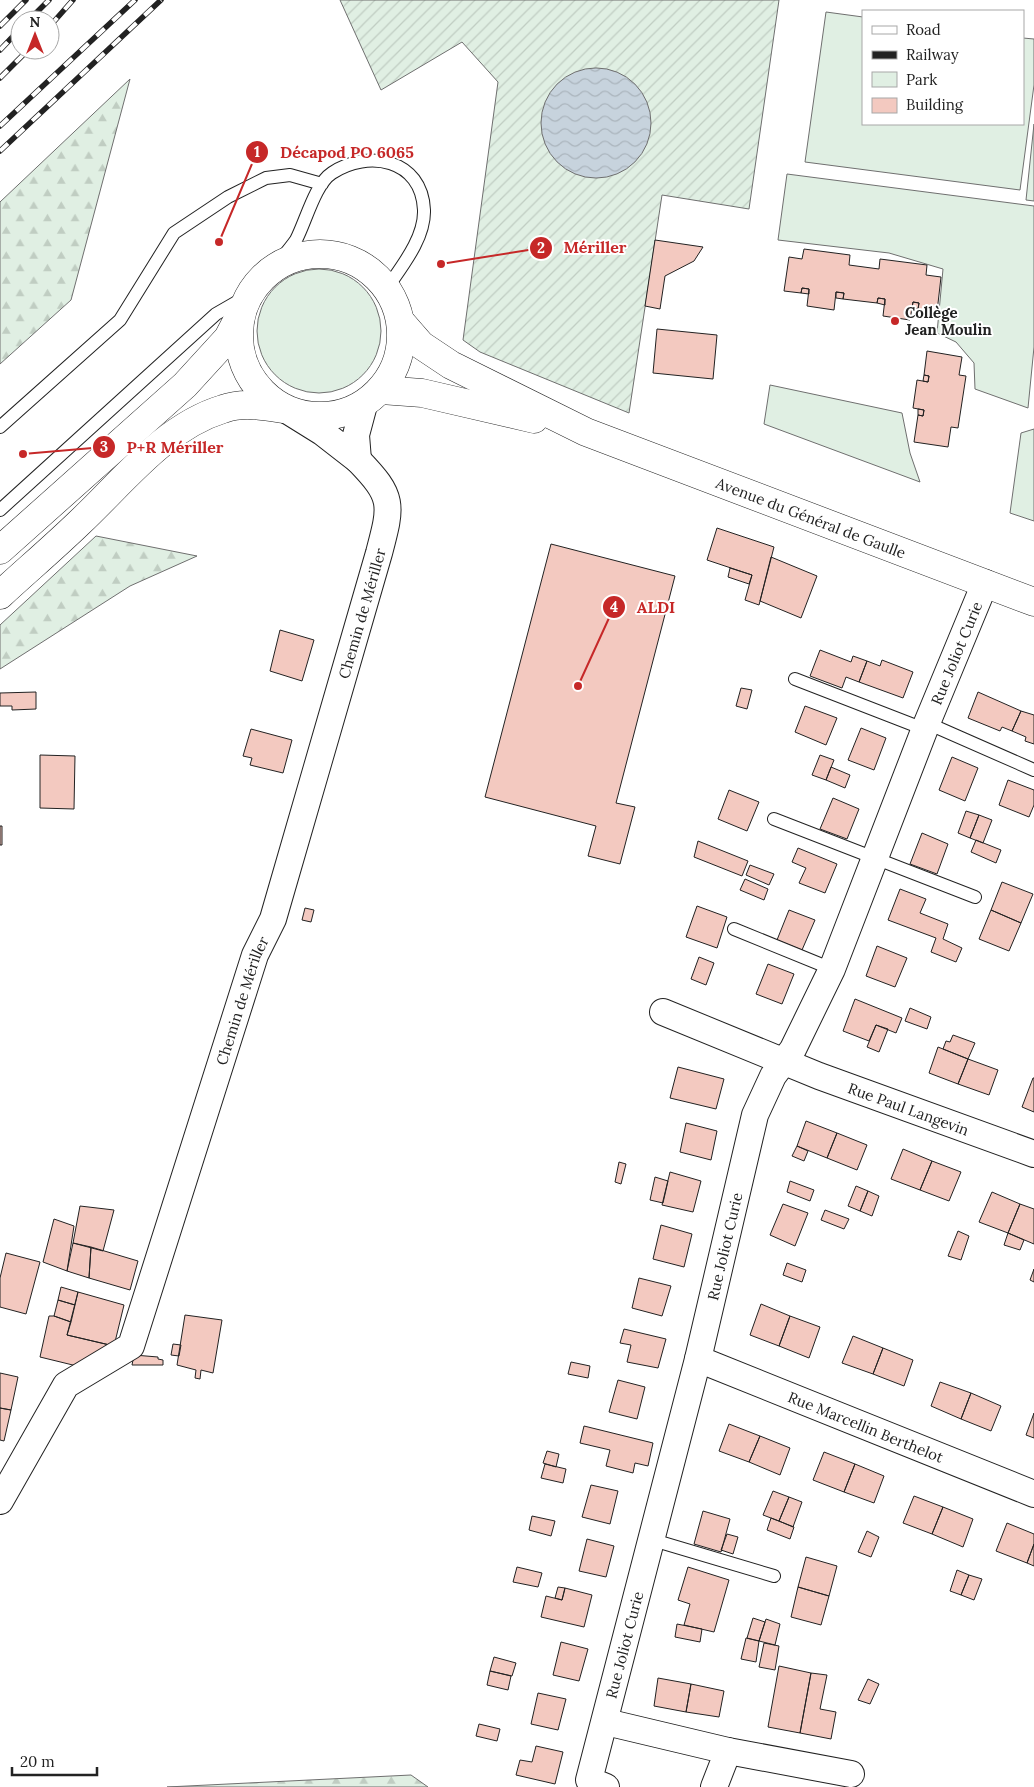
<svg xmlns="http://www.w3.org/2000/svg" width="1034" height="1787" font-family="Lora,serif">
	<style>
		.green { fill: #e0efe3; stroke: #6f6f6f }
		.forest { fill: url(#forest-firs); stroke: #6f6f6f }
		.garden { fill: url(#garden-furrows); stroke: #6f6f6f }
		.water { fill: url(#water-waves); stroke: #6f6f6f }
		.building { fill: #f3c9c0; stroke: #222 }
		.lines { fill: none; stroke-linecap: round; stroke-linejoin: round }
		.lane-casing { stroke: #222; stroke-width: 14 }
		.street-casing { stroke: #222; stroke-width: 28 }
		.secondary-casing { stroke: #222; stroke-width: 29 }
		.lane { stroke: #fff; stroke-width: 12 }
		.street { stroke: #fff; stroke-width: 26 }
		.secondary { stroke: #fff; stroke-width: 28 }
		.rail-casing { stroke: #222; stroke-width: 5.5 }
		.rail { stroke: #fff; stroke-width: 4; stroke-dasharray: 11; stroke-linecap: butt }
		.poi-dot { fill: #c62828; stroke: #fff; stroke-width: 2 }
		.labels { text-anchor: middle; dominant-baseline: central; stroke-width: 4; stroke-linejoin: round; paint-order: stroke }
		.poi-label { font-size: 15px; font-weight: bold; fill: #222; stroke: #fff; text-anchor: start }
		.street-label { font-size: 15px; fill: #222; stroke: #fff }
		.leader { fill: none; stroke: #c62828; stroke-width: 2 }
		.callout-dot { fill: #c62828; stroke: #fff; stroke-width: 2 }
		.mark-label { font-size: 15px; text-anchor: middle; font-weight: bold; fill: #fff }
		.callout-label { font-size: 16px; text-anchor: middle; font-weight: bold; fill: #c62828; stroke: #fff; stroke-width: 4; stroke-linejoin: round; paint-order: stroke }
	</style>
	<defs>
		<pattern id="forest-firs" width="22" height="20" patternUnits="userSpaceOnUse" patternTransform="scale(1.25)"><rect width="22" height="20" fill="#e0efe3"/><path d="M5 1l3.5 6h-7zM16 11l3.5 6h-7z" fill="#c0cdc2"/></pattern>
		<pattern id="garden-furrows" width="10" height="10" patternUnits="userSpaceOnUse" patternTransform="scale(1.25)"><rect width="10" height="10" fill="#e0efe3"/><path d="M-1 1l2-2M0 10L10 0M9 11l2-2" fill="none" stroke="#c0cdc2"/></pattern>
		<pattern id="water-waves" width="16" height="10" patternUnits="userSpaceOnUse" patternTransform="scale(1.25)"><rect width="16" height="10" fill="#c7d3dd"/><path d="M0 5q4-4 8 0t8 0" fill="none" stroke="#abb5bd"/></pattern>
	</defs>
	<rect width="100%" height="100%" fill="#fff"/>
	<path class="green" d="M826,12L863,17V124H1023V38L1034,39V85L1020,190L805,162Z
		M1034,124V201L1026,200Z
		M787,174L1034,206V347L1028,408L975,389L974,363L956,342L937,333L943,269L889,253L778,240Z
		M257 331a62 62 0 1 1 124 0a62 62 0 1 1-124 0Z
		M770,385L902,413L910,453L920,482L764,424Z
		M1034,429V521L1010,513L1021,433Z"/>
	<path class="forest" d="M130,79L71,300L0,364V202Z
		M96,536L197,556L130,586L0,669V625Z
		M411,1775L428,1787H167Z"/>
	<path class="garden" d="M340,0H779L749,209L662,195L629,413L480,352L463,340L498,82L462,42L381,90Z"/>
	<path class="water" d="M541 123a55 55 0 1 1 110 0a55 55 0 1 1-110 0Z"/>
	<path class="building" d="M655,240L703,247L694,261L665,276L660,309L645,306Z
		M804,249L850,255L849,265L879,269L880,259L927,265L926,275L941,277L937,312L918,309L919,303L913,302L910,320L883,316L885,299L878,298L877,303L843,299L844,293L836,292L834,310L807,306L809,289L802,288L801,293L784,291L789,257L802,259Z
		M802,288L809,289V294L801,293Z
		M836,292L844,293L843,299L836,298Z
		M878,298L885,299V305L877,303Z
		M913,302L919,303L918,309L912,308Z
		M657,329L717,335L713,379L653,373Z
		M927,351L962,357L959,375L966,376L958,428L951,427L948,447L914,442L918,415L923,416L924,410L913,408L917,380L928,382L929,376L924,375Z
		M924,375L929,376L928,382L923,381Z
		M918,409L924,410L923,416L918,415Z
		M717,528L774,547L759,605L745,600L752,575L707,560Z
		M551,544L675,576L616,803L635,807L620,864L588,856L596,826L485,797Z
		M771,557L817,576L801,618L760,601Z
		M730,568L752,575L749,584L728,577Z
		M280,630L314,640L302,681L270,671Z
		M820,650L851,662L853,656L867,661L859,682L846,677L842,688L810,676Z
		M882,660L913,672L903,698L859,682L867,661L880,666Z
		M741,688L752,690L747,709L736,706Z
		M36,692V709L12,710V706H0V693Z
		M978,692L1021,711L1012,731L1002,727L1000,731L968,718Z
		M805,706L837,718L826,745L795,732Z
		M1021,711L1034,715V744L1025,741L1026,737L1012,731Z
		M861,728L886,738L874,770L848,760Z
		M251,729L292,740L283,773L250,765L252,758L243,756Z
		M40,755L75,756L74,809L40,808Z
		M820,755L834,760L826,780L812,775Z
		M952,757L978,768L965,801L939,790Z
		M831,767L850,775L845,788L826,780Z
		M1008,780L1034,790V805L1029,817L999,805Z
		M729,790L759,802L747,831L718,819Z
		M833,798L859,809L847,839L820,829Z
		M966,811L979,815L970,838L958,833Z
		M979,815L992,820L983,843L970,838Z
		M0,826H2V845H0Z
		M922,833L948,844L937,874L910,864Z
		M976,840L1001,850L996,863L971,852Z
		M698,841L748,861L742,876L694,857Z
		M798,848L837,864L825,893L799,883L806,868L792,862Z
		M750,865L774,874L769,885L746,875Z
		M745,879L768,889L764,900L740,890Z
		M1002,882L1033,894L1021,923L991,910Z
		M900,889L926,899L920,913L948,924L943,939L962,948L956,962L931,952L936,938L888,920Z
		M697,906L727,917L717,948L686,937Z
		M305,908L314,910L311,922L302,920Z
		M789,910L815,920L802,950L777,940Z
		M991,910L1021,923L1009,951L979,939Z
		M877,946L907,958L895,987L866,976Z
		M699,957L714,963L706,985L691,979Z
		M768,964L794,974L782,1004L756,994Z
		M855,999L902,1018L896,1033L876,1025L869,1041L843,1031Z
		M910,1008L931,1017L927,1029L905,1021Z
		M876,1025L888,1029L879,1052L867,1047Z
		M953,1035L975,1043L968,1059L943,1049L946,1041L950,1042Z
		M938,1047L968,1059L958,1084L929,1073Z
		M968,1059L998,1070L989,1095L958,1084Z
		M678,1067L724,1079L716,1109L670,1098Z
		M1033,1078H1034V1112L1022,1107Z
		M806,1121L837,1133L827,1158L797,1146Z
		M686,1123L717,1131L711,1160L680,1152Z
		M837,1133L867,1145L857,1170L827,1158Z
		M797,1146L808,1151L804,1161L792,1156Z
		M903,1149L932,1161L920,1190L891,1179Z
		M932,1161L961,1172L949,1201L920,1190Z
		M619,1162L626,1164L621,1184L615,1182Z
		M670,1172L701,1181L693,1212L662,1205Z
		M655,1177L668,1181L663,1203L650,1200Z
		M790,1181L814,1190L810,1201L787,1192Z
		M856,1186L868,1191L860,1211L848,1206Z
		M868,1191L879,1196L872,1216L860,1211Z
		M992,1192L1020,1204L1008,1233L979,1222Z
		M783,1204L808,1213L795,1246L770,1235Z
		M1020,1204L1034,1209V1244L1008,1233Z
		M80,1206L114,1210L103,1251L73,1243Z
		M825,1210L849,1219L844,1229L821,1220Z
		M54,1219L74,1226L67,1271L43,1262Z
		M661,1225L692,1234L684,1267L653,1259Z
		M958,1231L969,1236L961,1260L948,1256Z
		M1008,1233L1024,1240L1020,1250L1004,1245Z
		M73,1243L91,1247L89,1278L67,1271Z
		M91,1247L138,1261L130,1290L89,1278Z
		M6,1253L40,1262L26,1314L0,1307V1278Z
		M787,1263L806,1270L802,1282L783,1275Z
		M1034,1269V1282L1030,1280Z
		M639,1278L671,1286L662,1316L632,1308Z
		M61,1287L78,1292L75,1305L58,1300Z
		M78,1292L124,1305L114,1346L67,1335Z
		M58,1300L75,1305L71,1322L54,1316Z
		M761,1304L790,1316L779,1346L750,1335Z
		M185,1315L222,1320L213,1373L201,1370L200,1379L195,1378L196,1370L177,1365Z
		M49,1316H54L71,1322L67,1335L114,1346L81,1367L40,1357Z
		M790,1316L820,1327L809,1358L779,1346Z
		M624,1329L666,1339L658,1368L627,1362L631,1345L620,1343Z
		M853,1336L883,1348L873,1374L842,1363Z
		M173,1344L181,1345L179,1356L171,1355Z
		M883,1348L913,1360L904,1386L873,1374Z
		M134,1355L158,1357V1359L163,1360V1365H132Z
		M571,1362L590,1366L588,1378L568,1374Z
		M0,1373L18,1377L11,1410L0,1408Z
		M618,1380L645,1387L637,1419L609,1412Z
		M940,1382L971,1393L961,1419L931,1406Z
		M971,1393L1001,1406L991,1431L961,1419Z
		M0,1408L11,1410L4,1441L0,1440Z
		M1034,1413V1438L1026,1435Z
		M729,1424L760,1436L749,1462L719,1451Z
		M584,1426L653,1443L648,1466L635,1463L633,1473L606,1466L610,1450L580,1443Z
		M760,1436L790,1448L780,1475L749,1462Z
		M547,1451L559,1454L556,1467L543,1463Z
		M824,1452L855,1464L844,1492L813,1480Z
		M545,1464L566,1469L563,1483L541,1478Z
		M855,1464L884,1476L874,1503L844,1492Z
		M591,1485L618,1491L610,1524L582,1517Z
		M773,1491L789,1497L779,1521L763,1515Z
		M914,1496L943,1507L932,1534L903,1523Z
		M789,1497L802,1502L793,1527L779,1521Z
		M943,1507L973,1519L963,1547L932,1534Z
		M703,1511L730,1519L721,1552L694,1544Z
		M532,1516L555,1521L551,1536L529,1530Z
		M771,1518L794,1527L790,1539L767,1530Z
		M1007,1523L1034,1534V1544L1027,1563L996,1551Z
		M867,1531L879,1537L871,1557L858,1552Z
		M727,1534L738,1537L733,1554L721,1550Z
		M587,1539L614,1546L606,1577L579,1571Z
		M1034,1544V1566L1027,1563Z
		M806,1557L837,1566L829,1596L798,1587Z
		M517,1567L542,1573L538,1587L513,1582Z
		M688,1567L729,1580L714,1632L684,1625L690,1604L678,1600Z
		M957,1570L969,1575L961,1595L950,1591Z
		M969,1575L982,1579L974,1600L961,1595Z
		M558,1587L565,1588L562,1600L555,1598Z
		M798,1587L829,1596L821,1625L791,1617Z
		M565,1588L592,1595L584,1627L541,1617L546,1596L562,1600Z
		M753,1618L765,1622L759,1641L747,1638Z
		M766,1619L780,1624L775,1645L759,1641Z
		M677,1624L702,1629L700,1642L675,1637Z
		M746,1638L759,1641L756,1662L741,1659Z
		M561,1642L588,1649L579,1681L553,1675Z
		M764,1643L779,1646L775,1670L759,1667Z
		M494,1657L516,1663L512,1676L490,1671Z
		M779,1666L811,1673L800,1733L768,1727Z
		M490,1671L511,1676L508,1690L487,1685Z
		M811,1673L827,1675L820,1709L836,1712L831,1739L800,1733Z
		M658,1678L691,1684L686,1712L654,1706Z
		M868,1679L879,1684L870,1704L858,1700Z
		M691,1684L724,1691L719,1717L686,1712Z
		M538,1693L566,1699L558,1730L531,1724Z
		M479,1724L500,1729L497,1741L476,1736Z
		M536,1746L563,1752L555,1784L516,1775L520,1760L532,1762Z"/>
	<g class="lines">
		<g class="lane-casing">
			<path id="lane" d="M272,270C280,260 289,250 296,240C306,221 315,184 332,173C368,149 422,159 424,210C425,238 402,266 387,288
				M0,427L120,320L174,233L228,197L266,178L290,175L322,184
				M0,510L216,314L249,295
				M795,679L924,729
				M927,723L1034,770
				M774,819L975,897
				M734,929L832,969
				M653,1540L774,1576"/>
		</g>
		<g class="street-casing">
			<g id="street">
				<path d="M285,409L322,432L358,460L356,435L364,405"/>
				<path id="s1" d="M663,1012L819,1076L1034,1154"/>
				<path id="s2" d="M698,1359L1034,1494"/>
				<path id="s3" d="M0,1501L66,1385L131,1346L255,955L273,919L379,553C392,504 394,497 358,460"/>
				<path d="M606,1722L728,1751L714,1787"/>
				<path d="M728,1751L851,1774"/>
				<path id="s4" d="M606,1787L589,1780L698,1359L755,1115L773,1076L793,1049L832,969L927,723L985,583"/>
			</g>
		</g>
		<g class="secondary-casing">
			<g id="secondary">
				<circle cx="320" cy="335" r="81"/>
				<path id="s5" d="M401,322L421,345L451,365L586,432L1034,602"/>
				<path d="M381,390L422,393L534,419"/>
				<path d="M0,550L185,385L228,338L239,317"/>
				<path d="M0,595C26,571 53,548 79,523C123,482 164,427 223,409C243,402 263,406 283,409"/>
			</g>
		</g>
		<use href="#lane" class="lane"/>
		<use href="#street" class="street"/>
		<use href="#secondary" class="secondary"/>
		<g class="rail-casing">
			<path id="rail" d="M29,20L49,0
				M0,26L26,0
				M50,26L73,0
				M0,50L20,29
				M0,78L28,50
				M0,126L135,0
				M0,151L161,0"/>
		</g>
		<use href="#rail" class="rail"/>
	</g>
	<circle class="poi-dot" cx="895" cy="321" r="5"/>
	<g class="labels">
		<g class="poi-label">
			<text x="905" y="312">Collège<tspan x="905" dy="17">Jean Moulin</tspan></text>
		</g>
		<g class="street-label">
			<text stroke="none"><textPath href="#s5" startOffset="458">Avenue du Général de Gaulle</textPath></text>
			<text stroke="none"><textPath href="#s3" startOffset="978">Chemin de Mériller</textPath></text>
			<text stroke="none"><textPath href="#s4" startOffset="1209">Rue Joliot Curie</textPath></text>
			<text stroke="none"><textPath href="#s3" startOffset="572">Chemin de Mériller</textPath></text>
			<text stroke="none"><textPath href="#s1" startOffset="264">Rue Paul Langevin</textPath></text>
			<text stroke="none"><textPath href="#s4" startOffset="569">Rue Joliot Curie</textPath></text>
			<text stroke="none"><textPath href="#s2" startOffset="181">Rue Marcellin Berthelot</textPath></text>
			<text stroke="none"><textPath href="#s4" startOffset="158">Rue Joliot Curie</textPath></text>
		</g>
	</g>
	<path class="leader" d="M219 242L257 152M441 264L541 248M23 454L104 447M578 686L614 607"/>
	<g class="callout-dot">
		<circle cx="219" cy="242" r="5"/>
		<circle cx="441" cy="264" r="5"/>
		<circle cx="23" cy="454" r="5"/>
		<circle cx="578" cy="686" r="5"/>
		<circle cx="257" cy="152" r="12"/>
		<circle cx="541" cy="248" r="12"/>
		<circle cx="104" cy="447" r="12"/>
		<circle cx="614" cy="607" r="12"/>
	</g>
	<g class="mark-label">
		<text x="257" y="157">1</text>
		<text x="541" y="253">2</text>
		<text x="104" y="452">3</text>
		<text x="614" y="612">4</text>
	</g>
	<g class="callout-label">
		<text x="347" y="158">Décapod PO 6065</text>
		<text x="595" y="253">Mériller</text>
		<text x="175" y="453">P+R Mériller</text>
		<text x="656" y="613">ALDI</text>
	</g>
	<rect x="862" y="10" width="162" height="115" fill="#ffffff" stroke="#a7a7a7"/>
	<rect x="872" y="26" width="25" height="8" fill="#ffffff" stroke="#a7a7a7"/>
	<text x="906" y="35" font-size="15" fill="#222222">Road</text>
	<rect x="872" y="51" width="25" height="8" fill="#222222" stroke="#a7a7a7"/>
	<text x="906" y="60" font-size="15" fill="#222222">Railway</text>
	<rect x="872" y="72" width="25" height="15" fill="#e0efe3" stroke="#a7a7a7"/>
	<text x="906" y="85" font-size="15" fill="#222222">Park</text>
	<rect x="872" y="98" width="25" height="15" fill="#f3c9c0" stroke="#a7a7a7"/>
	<text x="906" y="110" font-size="15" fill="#222222">Building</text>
	<g transform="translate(35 35)"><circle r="24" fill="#ffffff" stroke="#a7a7a7"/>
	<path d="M0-4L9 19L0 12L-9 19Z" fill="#c62828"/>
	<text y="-8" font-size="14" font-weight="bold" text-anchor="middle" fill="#222222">N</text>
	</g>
	<path d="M12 1767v8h85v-8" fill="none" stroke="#222222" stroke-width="2.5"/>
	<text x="20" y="1767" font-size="15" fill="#222222" stroke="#ffffff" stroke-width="4" paint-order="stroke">20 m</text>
</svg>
